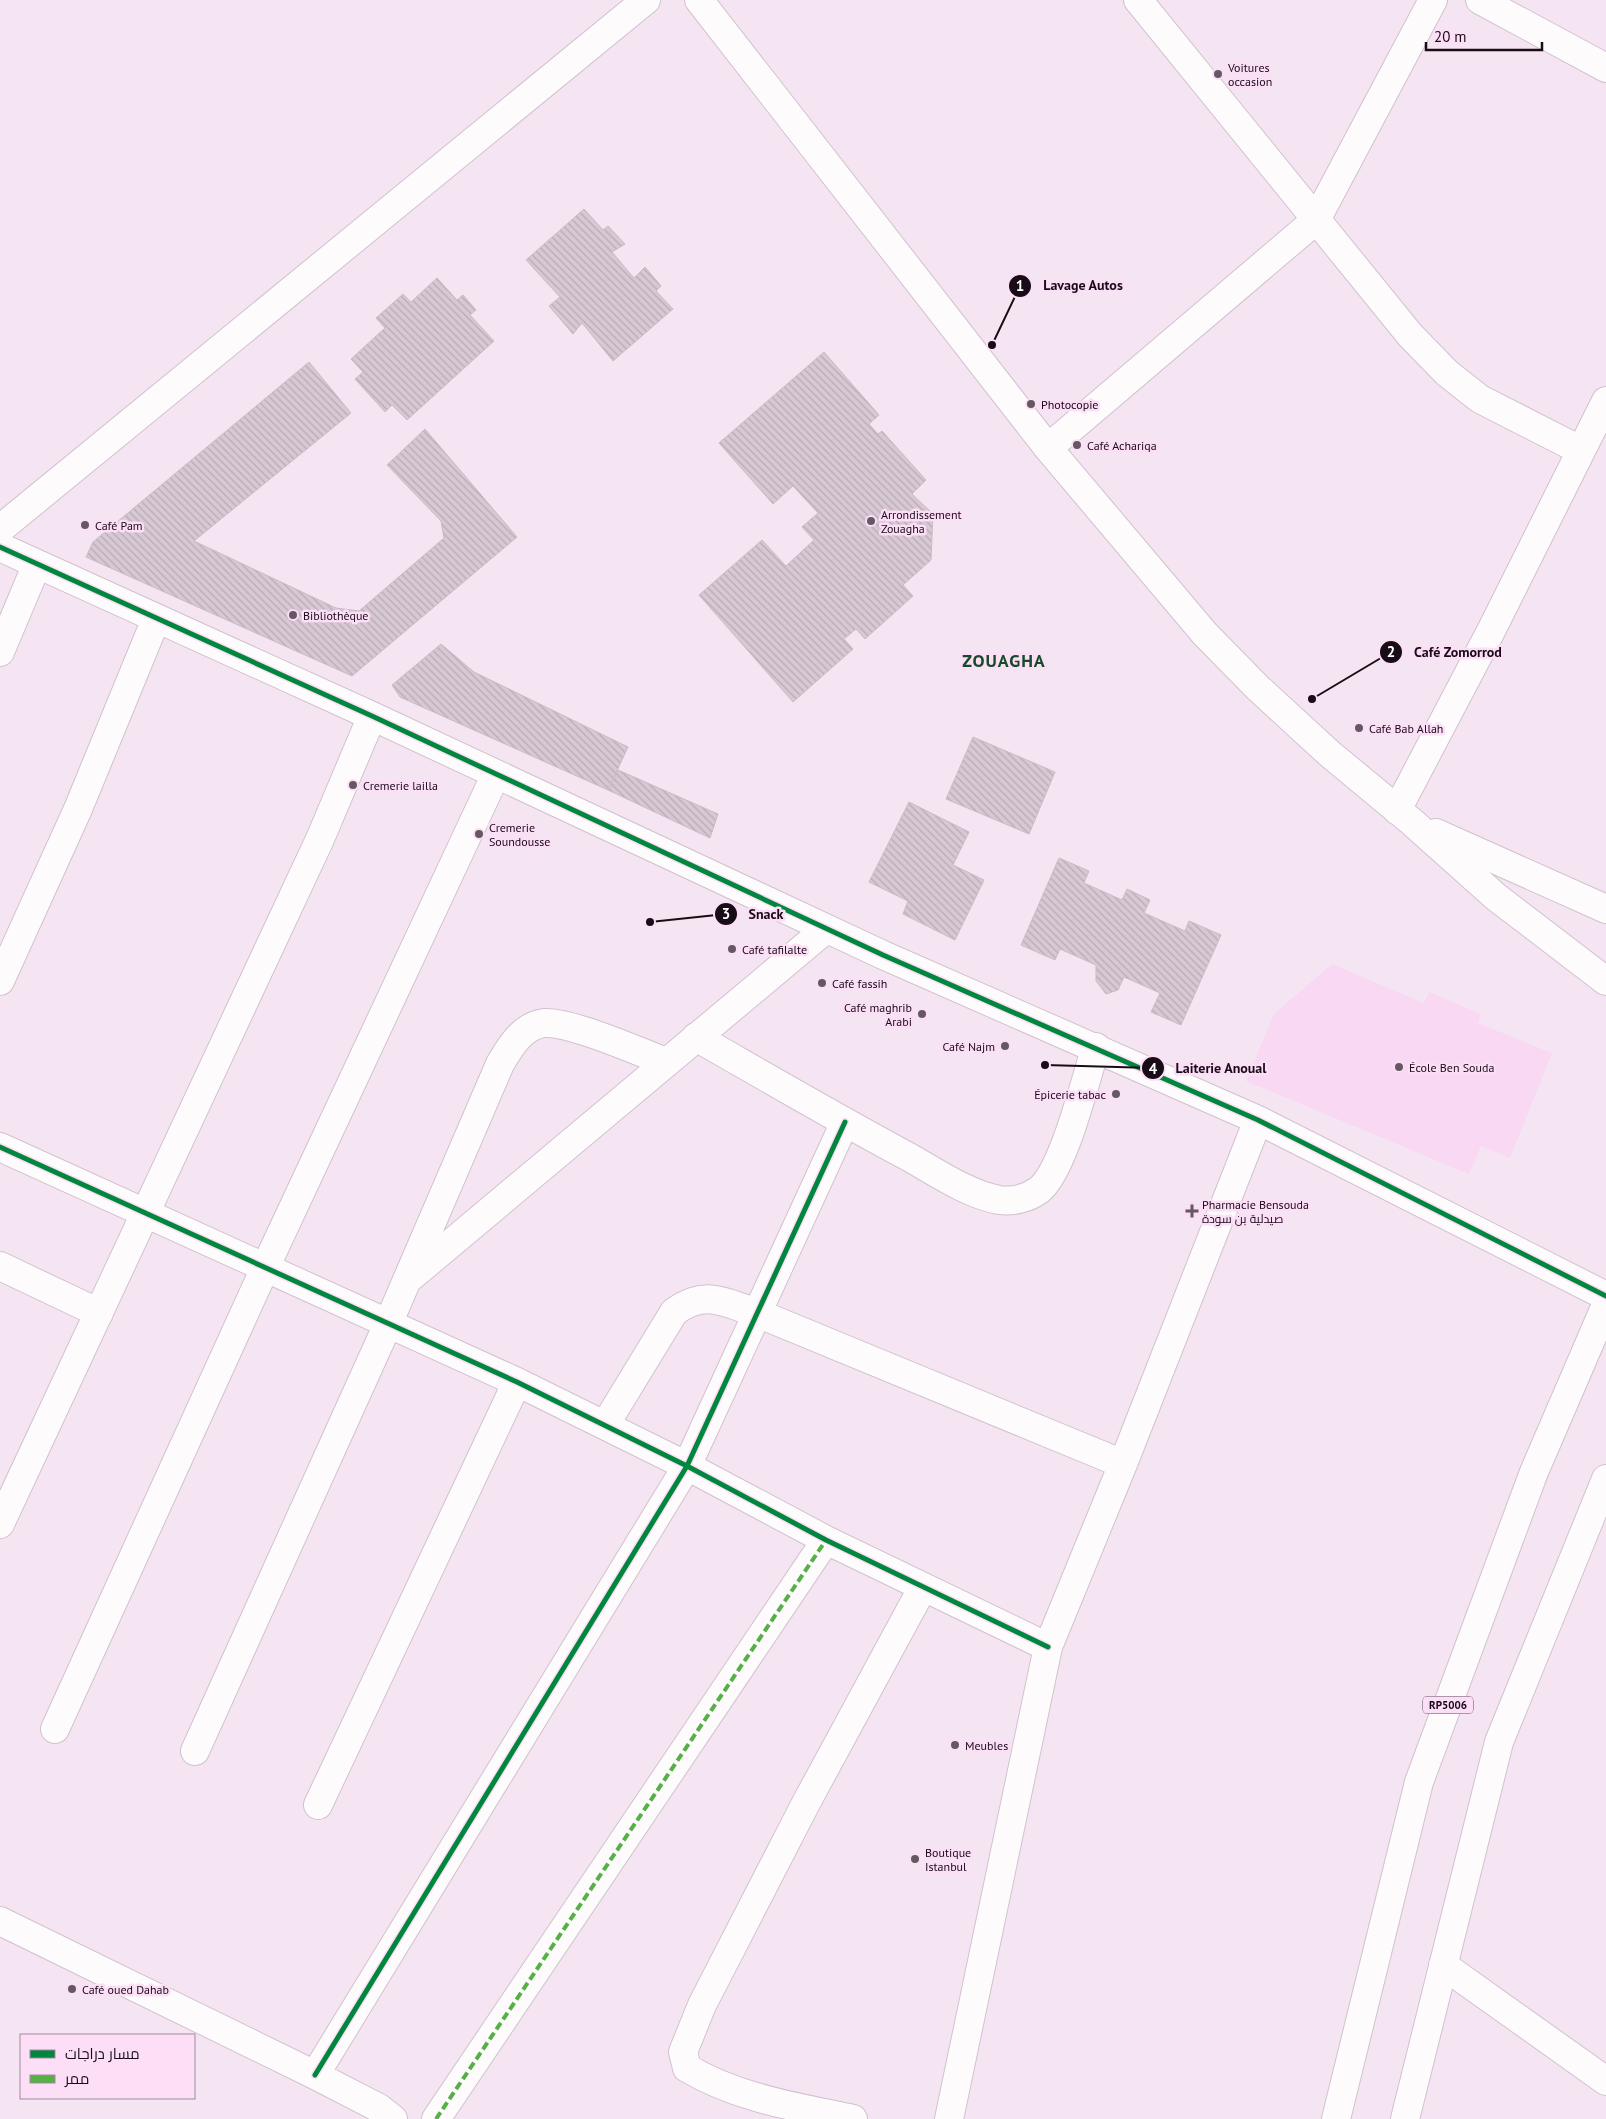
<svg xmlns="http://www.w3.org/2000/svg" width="1606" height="2119" font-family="'PT Sans',Cairo,sans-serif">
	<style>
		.built { fill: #f8d8f3 }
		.building { fill: url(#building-back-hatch); stroke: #c9bbc7 }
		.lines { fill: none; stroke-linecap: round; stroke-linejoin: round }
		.minor-casing { stroke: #d0c2ce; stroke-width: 30 }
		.major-casing { stroke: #d0c2ce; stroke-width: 30 }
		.minor { stroke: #fefbfd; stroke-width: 28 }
		.major { stroke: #fefbfd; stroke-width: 28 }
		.quiet { stroke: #55b045; stroke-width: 4; stroke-dasharray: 8 4; stroke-linecap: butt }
		.cycleway-casing { stroke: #fcdef7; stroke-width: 8 }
		.cycleway { stroke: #00873e; stroke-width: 5 }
		.poi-dot { fill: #655863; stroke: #fcdef7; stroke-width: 2 }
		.labels { text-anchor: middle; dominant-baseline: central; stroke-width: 5; stroke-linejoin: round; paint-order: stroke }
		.shield { fill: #fcdef7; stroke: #5c4b5a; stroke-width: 1 }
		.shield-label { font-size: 11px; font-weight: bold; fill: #180c16 }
		.poi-label { font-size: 12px; fill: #180c16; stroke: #fcdef7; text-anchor: start }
		.district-label { font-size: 18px; font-weight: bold; letter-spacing: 1px; fill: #174a28; stroke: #fcdef7 }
		.leader { fill: none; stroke: #180c16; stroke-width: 2 }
		.callout-dot { fill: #180c16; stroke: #fcdef7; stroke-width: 2 }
		.mark-label { font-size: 15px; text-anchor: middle; font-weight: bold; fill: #fff }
		.callout-label { font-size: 14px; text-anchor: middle; font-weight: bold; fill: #180c16; stroke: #fcdef7; stroke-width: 5; stroke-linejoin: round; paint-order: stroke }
	</style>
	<defs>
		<pattern id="building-back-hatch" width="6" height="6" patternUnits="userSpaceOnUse" patternTransform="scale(1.25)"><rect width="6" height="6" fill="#d7c8d4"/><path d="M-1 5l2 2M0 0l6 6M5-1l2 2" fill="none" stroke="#b8abb5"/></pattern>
	</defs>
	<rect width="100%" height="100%" fill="#f5e5f2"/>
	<path class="built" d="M1332,964L1424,1003L1429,992L1481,1014L1478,1023L1552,1053L1510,1158L1481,1146L1469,1174L1246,1081L1274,1014Z"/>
	<path class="building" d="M584,209L603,230L608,226L625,244L612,252L634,278L645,267L661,286L656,291L673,309L613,361L582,323L573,334L549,306L560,297L526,260Z
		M437,278L457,300L463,295L476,310L470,315L494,341L407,420L392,405L385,412L355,379L363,372L351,359L385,328L376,318L403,294L411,302Z
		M824,352L879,415L869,424L878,434L882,431L926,480L912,494L933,514L931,560L903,585L913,596L865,639L856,629L844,639L853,649L793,702L699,595L762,540L786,566L814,540L802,527L818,513L793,486L773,504L719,443Z
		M309,362L351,413L194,541L336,608L359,611L444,538L441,521L387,465L425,429L517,537L352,676L86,557L93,542Z
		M441,644L474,672L628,747L608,790L400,697L392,685Z
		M973,737L1055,772L1029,834L946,799Z
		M618,770L718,814L710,838L608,790Z
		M909,802L969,832L953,865L984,880L955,940L903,914L908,901L869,882Z
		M1059,858L1089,871L1084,883L1122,900L1127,889L1150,900L1144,913L1185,931L1189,921L1221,935L1181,1025L1151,1012L1160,993L1124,977L1118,990L1106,994L1096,981V965L1060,949L1055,960L1021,945Z"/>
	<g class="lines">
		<g class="minor-casing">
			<path id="minor" d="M1138,0L1410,335L1447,373L1480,399L1580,450
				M1480,0L1606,68
				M1048,448L1316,220L1433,0
				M0,529L646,0
				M0,547L372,716L883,955L1258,1120L1606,1296
				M0,652L37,564
				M1397,810L1492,629L1606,401
				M0,981L78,809L156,619
				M696,1037C766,1077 836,1118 907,1156C936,1172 967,1194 999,1200C1013,1202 1028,1198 1039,1190C1064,1170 1085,1080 1096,1047
				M0,1147L517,1382L687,1466L826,1540L1048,1647
				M0,1266L99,1313
				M412,1276L826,929
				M605,1425L674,1312C705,1289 723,1302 757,1313L1123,1464
				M0,1524L320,839L372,716
				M55,1729L265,1268L496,774
				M195,1751L388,1324L500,1064C510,1047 522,1026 544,1023C570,1021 639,1052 666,1062
				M318,1805L517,1382
				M0,1921L315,2075L379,2108L393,2119
				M1443,1965L1606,2081
				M315,2075L687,1466L845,1122
				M436,2119L826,1540
				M853,2119C797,2107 737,2098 687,2068L683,2052L702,2005L806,1803L923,1587
				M949,2119L1048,1647L1123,1464L1258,1120"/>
		</g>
		<g class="major-casing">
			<path id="major" d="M699,0L1048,448L1205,634L1258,688L1330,754L1412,822L1496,897L1606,981
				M1436,833L1606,909
				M1336,2119L1419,1782L1534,1472L1606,1305
				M1405,2119L1499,1742L1606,1479"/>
		</g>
		<use href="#minor" class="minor"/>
		<use href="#major" class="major"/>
		<path class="quiet" d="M436,2119L826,1540"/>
		<g class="cycleway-casing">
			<path id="cycleway" d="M0,547L372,716L883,955L1258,1120L1606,1296
				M0,1147L517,1382L687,1466L826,1540L1048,1647
				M315,2075L687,1466L845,1122"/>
		</g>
		<use href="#cycleway" class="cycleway"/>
	</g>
	<g class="poi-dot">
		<circle cx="1218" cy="74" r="5"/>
		<circle cx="1031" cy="404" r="5"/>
		<circle cx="1077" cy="445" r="5"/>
		<circle cx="871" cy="521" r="5"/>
		<circle cx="85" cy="525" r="5"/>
		<circle cx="293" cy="615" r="5"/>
		<circle cx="1359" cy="728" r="5"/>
		<circle cx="353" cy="785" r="5"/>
		<circle cx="479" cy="834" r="5"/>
		<circle cx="732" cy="949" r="5"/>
		<circle cx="822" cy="983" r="5"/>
		<circle cx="922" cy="1014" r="5"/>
		<circle cx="1005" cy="1046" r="5"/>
		<circle cx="1399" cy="1067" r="5"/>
		<circle cx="1116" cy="1094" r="5"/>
		<path d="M1189.5 1203.5h5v5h5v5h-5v5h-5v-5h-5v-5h5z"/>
		<circle cx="955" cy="1745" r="5"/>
		<circle cx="915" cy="1859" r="5"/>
		<circle cx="72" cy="1989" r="5"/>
	</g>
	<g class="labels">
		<rect class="shield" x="1423" y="1696.5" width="50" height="17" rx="4"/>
		<g class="shield-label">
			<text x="1448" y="1705">RP5006</text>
		</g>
		<g class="poi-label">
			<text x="1228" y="67">Voitures<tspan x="1228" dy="14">occasion</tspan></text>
			<text x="1041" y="404">Photocopie</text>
			<text x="1087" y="445">Café Achariqa</text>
			<text x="881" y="514">Arrondissement<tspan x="881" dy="14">Zouagha</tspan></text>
			<text x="95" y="525">Café Pam</text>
			<text x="303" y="615">Bibliothèque</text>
			<text x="1369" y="728">Café Bab Allah</text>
			<text x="363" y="785">Cremerie lailla</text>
			<text x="489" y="827">Cremerie<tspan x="489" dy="14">Soundousse</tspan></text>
			<text x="742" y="949">Café tafilalte</text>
			<text x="832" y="983">Café fassih</text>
			<text x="912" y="1007" text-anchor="end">Café maghrib<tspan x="912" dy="14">Arabi</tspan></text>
			<text x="995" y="1046" text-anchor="end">Café Najm</text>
			<text x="1409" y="1067">École Ben Souda</text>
			<text x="1106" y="1094" text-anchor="end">Épicerie tabac</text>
			<text x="1202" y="1204">Pharmacie Bensouda<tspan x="1202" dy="14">صيدلية بن سودة</tspan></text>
			<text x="965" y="1745">Meubles</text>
			<text x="925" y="1852">Boutique<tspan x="925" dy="14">Istanbul</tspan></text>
			<text x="82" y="1989">Café oued Dahab</text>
		</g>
		<g class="district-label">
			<text x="1004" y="660">ZOUAGHA</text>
		</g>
	</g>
	<path class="leader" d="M992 345L1020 286M1312 699L1391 652M650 922L726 914M1045 1065L1153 1068"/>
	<g class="callout-dot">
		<circle cx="992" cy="345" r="5"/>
		<circle cx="1312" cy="699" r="5"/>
		<circle cx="650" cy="922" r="5"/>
		<circle cx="1045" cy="1065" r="5"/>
		<circle cx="1020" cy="286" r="12"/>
		<circle cx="1391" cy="652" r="12"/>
		<circle cx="726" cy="914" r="12"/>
		<circle cx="1153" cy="1068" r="12"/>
	</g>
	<g class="mark-label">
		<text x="1020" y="291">1</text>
		<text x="1391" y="657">2</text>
		<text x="726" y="919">3</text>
		<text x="1153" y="1074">4</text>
	</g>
	<g class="callout-label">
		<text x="1083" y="290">Lavage Autos</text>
		<text x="1458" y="657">Café Zomorrod</text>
		<text x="766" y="919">Snack</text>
		<text x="1221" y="1073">Laiterie Anoual</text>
	</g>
	<rect x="20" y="2034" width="175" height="65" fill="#fcdef7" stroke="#a18a9d"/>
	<rect x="30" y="2050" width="25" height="8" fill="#00873e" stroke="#a18a9d"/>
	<text x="65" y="2059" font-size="15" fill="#180c16">مسار دراجات</text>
	<rect x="30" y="2075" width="25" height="8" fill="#55b045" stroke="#a18a9d"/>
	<text x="65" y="2084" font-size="15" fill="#180c16">ممر</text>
	<path d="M1426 42v8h116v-8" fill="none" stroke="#180c16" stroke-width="2.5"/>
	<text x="1434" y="42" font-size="15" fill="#180c16" stroke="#fcdef7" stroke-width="4" paint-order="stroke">20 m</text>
</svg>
